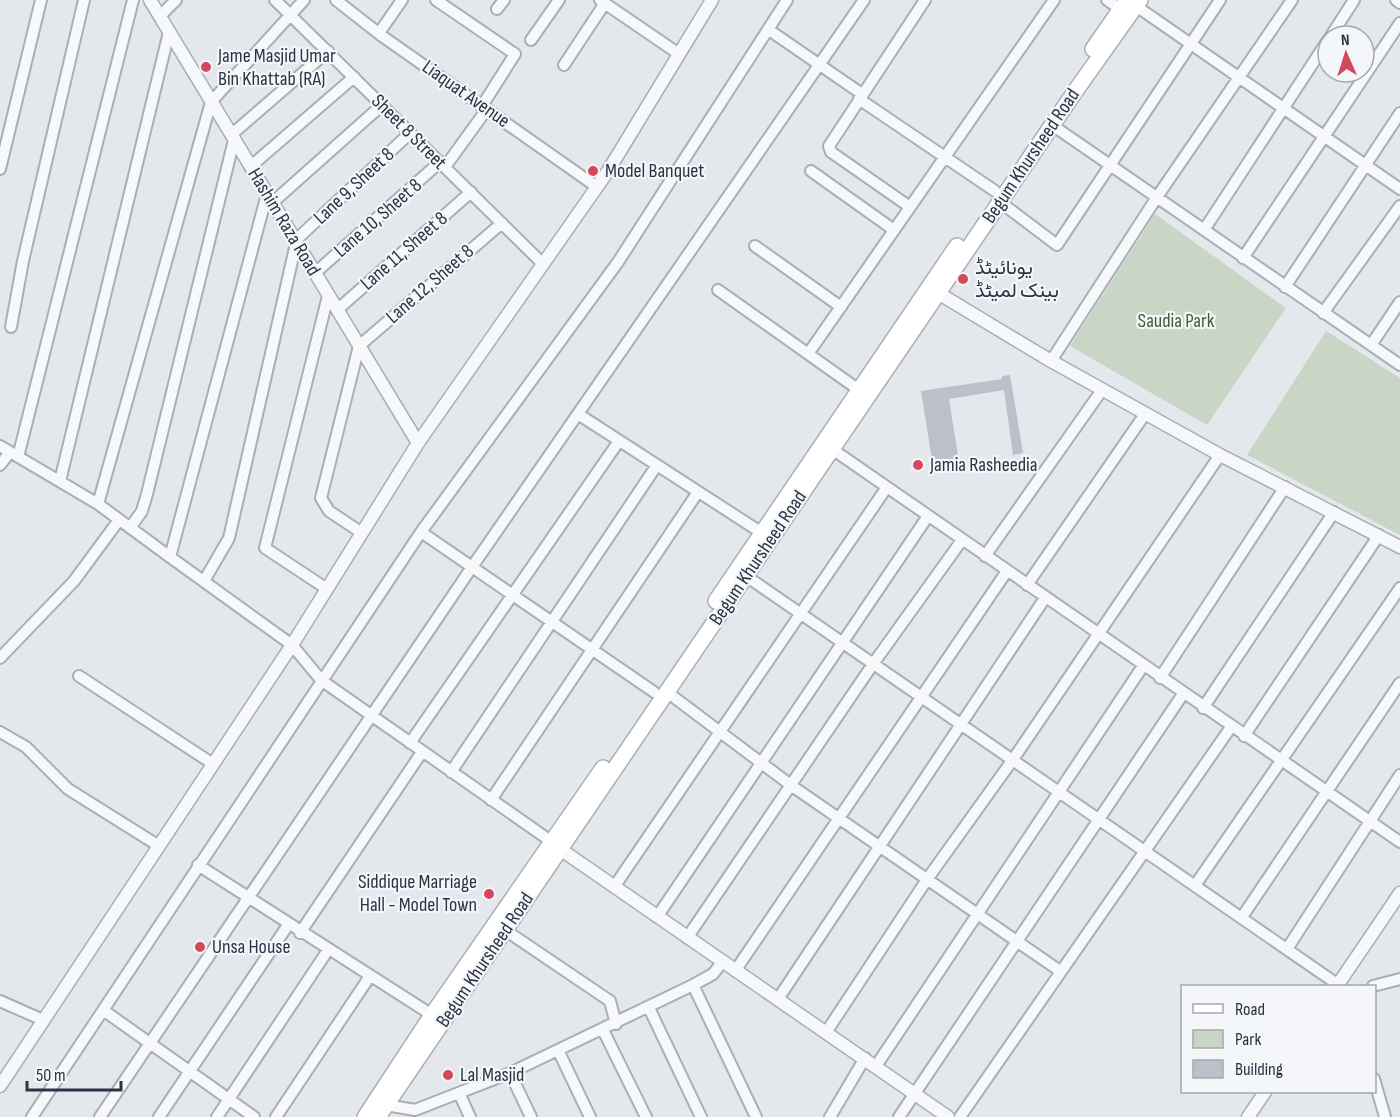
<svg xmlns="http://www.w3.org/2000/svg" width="1400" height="1117" font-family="'Sofia Sans Condensed',Vazirmatn,sans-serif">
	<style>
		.green { fill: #c9d6c5 }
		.building { fill: #bbc0ca }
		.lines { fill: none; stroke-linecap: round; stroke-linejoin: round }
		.minor-casing { stroke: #a9aeb7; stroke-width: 14 }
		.tertiary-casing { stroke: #a9aeb7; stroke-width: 15 }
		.secondary-casing { stroke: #a9aeb7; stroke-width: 18 }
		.minor { stroke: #f7f8fa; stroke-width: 10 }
		.tertiary { stroke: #f7f8fa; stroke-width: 12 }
		.secondary { stroke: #fff; stroke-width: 15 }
		.poi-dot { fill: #d1495b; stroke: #f4f6f9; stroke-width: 2 }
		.labels { text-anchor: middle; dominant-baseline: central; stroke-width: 4.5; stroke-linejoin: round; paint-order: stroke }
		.poi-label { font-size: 20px; fill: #2b3445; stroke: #f4f6f9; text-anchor: start }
		.street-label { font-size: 20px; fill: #2b3445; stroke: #f4f6f9 }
		.park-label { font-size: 20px; fill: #3f6138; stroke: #f4f6f9 }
	</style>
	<rect width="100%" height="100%" fill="#e4e7ec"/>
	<path class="green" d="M1155,214L1286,308L1207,425L1070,346Z
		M1326,331L1400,378V535L1247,455Z"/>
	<path class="building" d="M1010,375L1023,453L1013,455L1004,390L949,399L959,462L933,466L921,391L1002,379V376Z"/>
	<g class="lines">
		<g class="minor-casing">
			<path id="minor" d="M275,0L543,264
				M336,0L382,36L597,187
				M436,0L515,54L482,106
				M600,0L679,54
				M1107,0L1120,9
				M1396,0L1400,3
				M1136,6L1400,189
				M497,9L504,0
				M160,16L176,0
				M769,30L862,94
				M379,33L402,0
				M1331,36L1354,0
				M531,40L559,0
				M564,65L605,3
				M859,99L995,191
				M1052,125L1400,365
				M231,135L328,51
				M250,167L354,77
				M445,167L487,109
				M0,169L41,0
				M811,171L894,230
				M1000,202L1057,245L1220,0
				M272,203L382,105
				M910,207L831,152L829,146L925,0
				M1204,230L1328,40
				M755,246L841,307
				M1243,258L1400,23
				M315,273L440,162
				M1285,287L1400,113
				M718,290L859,390
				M337,310L471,192
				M1323,313L1400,206
				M11,327L23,261L84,0
				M1371,345L1400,302
				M808,354L1054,0
				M1051,361L1157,197L1292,0
				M578,414L762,533
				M0,446L98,504L170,557L292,645L321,680L552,842
				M832,449L1400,842
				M18,457L133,0
				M0,465L10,452
				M60,481L169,32
				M98,504L211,102L304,0
				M130,528L142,511L147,494L234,140
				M421,532L654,692
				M362,533L329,511L321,498L359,346L502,223
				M985,556L1102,390
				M170,557L267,194
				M746,576L1340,986
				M204,581L229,538L297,239L410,133
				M1027,585L1145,414
				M327,589L265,548L328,296
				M0,658L74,581L119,520
				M79,676L213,764
				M1160,678L1285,487
				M667,692L792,786L1060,971
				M1203,708L1334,512
				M0,732L26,747L68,789L159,846
				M1244,736L1379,535
				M410,743L619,441
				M451,772L657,465
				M491,800L698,492
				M198,865L432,1015
				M1196,884L1400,588
				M614,887L887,487
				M657,917L928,516
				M1242,917L1400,683
				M505,930L610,1001L616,1024
				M300,933L422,752
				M687,938L873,664L962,540
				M1287,949L1400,775
				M735,971L1007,571
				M693,985L756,1117
				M1373,986L1400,979
				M778,999L1045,598
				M0,1001L43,1020
				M649,1008L701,1117
				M103,1010L254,1117
				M603,1030L646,1117
				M827,1031L928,878L1014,758L1220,455
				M558,1050L590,1117
				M876,1066L1143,666
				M510,1073L531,1117
				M1374,1079L1385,1117
				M459,1093L470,1117
				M386,1105L415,1110L510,1073L693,985L713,974L722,962
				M32,1117L421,532L618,262L787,0
				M100,1117L472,567L864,0
				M159,1117L288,925
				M217,1117L328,950
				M276,1117L370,976
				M830,1117L865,1058
				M899,1117L1183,694
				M960,1117L1231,727"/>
		</g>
		<g class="tertiary-casing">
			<path id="tertiary" d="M150,0L418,443
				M938,293L1051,361L1220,455L1400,547
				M560,849L948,1117
				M1337,986L1400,893
				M0,1086L292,645L418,443L608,171L712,0
				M1248,1117L1265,1092"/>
		</g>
		<g class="secondary-casing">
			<path id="secondary" d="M1093,49L1127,0
				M716,601L957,246
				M365,1117L432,1015L603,768
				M378,1117L1074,93L1140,0"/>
		</g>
		<use href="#minor" class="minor"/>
		<use href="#tertiary" class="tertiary"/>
		<use href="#secondary" class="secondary"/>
	</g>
	<g class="poi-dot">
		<circle cx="206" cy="67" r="6"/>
		<circle cx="593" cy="171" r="6"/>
		<circle cx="963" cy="279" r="6"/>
		<circle cx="918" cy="465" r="6"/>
		<circle cx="489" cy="894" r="6"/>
		<circle cx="200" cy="947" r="6"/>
		<circle cx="448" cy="1075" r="6"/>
	</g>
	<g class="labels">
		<g class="poi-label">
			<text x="218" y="56">Jame Masjid Umar<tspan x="218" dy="23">Bin Khattab (RA)</tspan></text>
			<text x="605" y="171">Model Banquet</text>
			<text x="975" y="268">یونائیٹڈ<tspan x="975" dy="23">بینک لمیٹڈ</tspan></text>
			<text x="930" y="465">Jamia Rasheedia</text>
			<text x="477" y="882" text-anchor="end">Siddique Marriage<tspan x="477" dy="23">Hall - Model Town</tspan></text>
			<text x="212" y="947">Unsa House</text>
			<text x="460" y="1075">Lal Masjid</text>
		</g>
		<g class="street-label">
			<text transform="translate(466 94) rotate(35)">Liaquat Avenue</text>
			<text transform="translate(409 132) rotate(45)">Sheet 8 Street</text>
			<text transform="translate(1031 156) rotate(-56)">Begum Khursheed Road</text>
			<text transform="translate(354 186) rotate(-43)">Lane 9, Sheet 8</text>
			<text transform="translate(378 218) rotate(-41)">Lane 10, Sheet 8</text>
			<text transform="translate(284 222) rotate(59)">Hashim Raza Road</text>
			<text transform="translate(404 251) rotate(-41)">Lane 11, Sheet 8</text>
			<text transform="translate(430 284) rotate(-41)">Lane 12, Sheet 8</text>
			<text transform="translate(758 558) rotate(-56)">Begum Khursheed Road</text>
			<text transform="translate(485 960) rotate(-56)">Begum Khursheed Road</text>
		</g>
		<g class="park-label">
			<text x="1176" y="321">Saudia Park</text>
		</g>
	</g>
	<rect x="1181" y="985" width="195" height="108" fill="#f4f6f9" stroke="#a4a8b1" stroke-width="1.5"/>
	<rect x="1193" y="1004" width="30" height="9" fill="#ffffff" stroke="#a4a8b1" stroke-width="1.5"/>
	<text x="1235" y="1015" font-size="18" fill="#2b3445">Road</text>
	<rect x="1193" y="1030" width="30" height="18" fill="#c9d6c5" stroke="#a4a8b1" stroke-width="1.5"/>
	<text x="1235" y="1045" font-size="18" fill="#2b3445">Park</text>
	<rect x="1193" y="1060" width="30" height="18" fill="#bbc0ca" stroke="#a4a8b1" stroke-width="1.5"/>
	<text x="1235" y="1075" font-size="18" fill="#2b3445">Building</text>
	<g transform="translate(1346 54) rotate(357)"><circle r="28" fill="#f4f6f9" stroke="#a4a8b1" stroke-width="1.5"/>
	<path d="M0-4.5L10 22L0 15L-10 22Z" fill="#d1495b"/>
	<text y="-9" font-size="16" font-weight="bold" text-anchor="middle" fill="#2b3445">N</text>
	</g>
	<path d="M27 1081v9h94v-9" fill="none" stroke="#2b3445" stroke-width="3"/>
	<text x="36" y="1081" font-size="18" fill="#2b3445" stroke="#f4f6f9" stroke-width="4.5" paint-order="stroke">50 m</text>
</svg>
